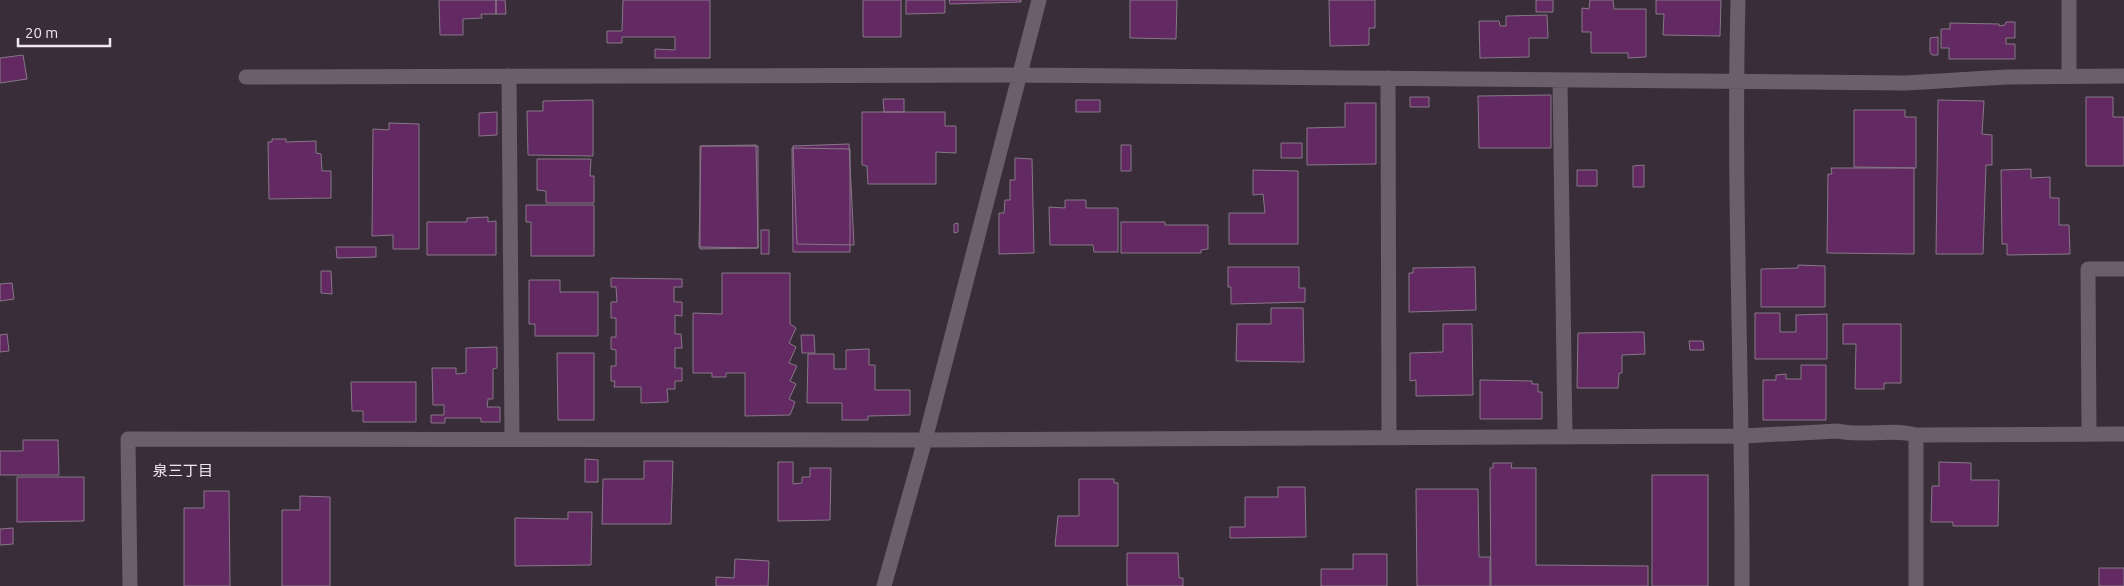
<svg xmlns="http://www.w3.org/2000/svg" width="2124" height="586" font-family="Ubuntu,'Noto Sans JP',sans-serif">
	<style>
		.building { fill: #622963; stroke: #877886 }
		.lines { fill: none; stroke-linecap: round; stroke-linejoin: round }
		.street { stroke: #6c5f6c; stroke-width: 15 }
		.labels { text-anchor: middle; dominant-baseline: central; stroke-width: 5; stroke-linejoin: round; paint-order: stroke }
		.neighbourhood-label { font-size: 15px; fill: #f0e8f0; stroke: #392d39 }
	</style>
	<rect width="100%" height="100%" fill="#392d39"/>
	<path class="building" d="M439,0H496V14H481L482,18L463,19V35H440Z
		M496,0H505L506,14H496Z
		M623,0H710V58H655V49L675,50V37H622V43H607V31H622Z
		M863,0H901V37H863Z
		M906,0H945V13L906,14Z
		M949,0H1021V2L950,4Z
		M1130,0H1177L1176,39L1130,38Z
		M1329,0H1375V28H1369V45L1330,46Z
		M1536,0H1553V12H1536Z
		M1590,0H1613L1614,9H1646V57L1628,58V53H1591V32H1582V8L1589,9Z
		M1656,0H1721L1720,36L1663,35L1664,14H1656Z
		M1547,15L1548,38H1529V57L1480,58L1479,21H1499L1500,26H1506V16Z
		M2006,22H2015V38H2006V44H2015V59H1949V48H1941V29H1950V23L1999,24V26L2005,25Z
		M1938,37V55H1932L1930,52V38Z
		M23,55L27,79L0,83V58Z
		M1551,95V148H1479L1478,96Z
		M1410,97H1429V107H1410Z
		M2086,97H2113V117H2124V166H2086Z
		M883,99H904V112H884Z
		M593,100V156L528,155L527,111H543V101Z
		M1076,100H1100V112H1076Z
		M1938,100L1984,101L1982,134L1992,135V165H1986L1983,254H1936Z
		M1345,103H1376V164L1307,165V128L1345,127Z
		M1854,110H1905V117H1916V168L1854,167Z
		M497,112V135L479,136V113Z
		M862,112H945V126H956V153L936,152V184H868L867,166L862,165Z
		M389,123L419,124V249H393V235L372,236L373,129L389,130Z
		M272,139H286V142L316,141V153L321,154L322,171H331V198L269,199L268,142H272Z
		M1281,143H1302V158H1281Z
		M849,144L854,245L797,244L793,146Z
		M756,145L758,248L699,247L701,146Z
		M1121,145H1131V171H1121Z
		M700,146H758V248L700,249Z
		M792,148L850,149V252H793Z
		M1015,158L1032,159L1034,253L999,254V213H1004L1005,200H1010V180H1015Z
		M537,159H591L590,176H594V203H546V191L537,190Z
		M1644,165V187H1633V166Z
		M1831,168H1914V254L1827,253L1828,174H1832Z
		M2031,169V178L2050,177V198H2059V225H2069L2070,254L2007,255V244H2002L2001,170Z
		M1253,170L1298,171V244H1229V213H1265L1263,194L1253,195Z
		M1577,170H1597V186H1577Z
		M1065,200H1086V208H1118V252H1094L1093,245H1050L1049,207L1065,208Z
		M526,205H594V256H531V222H526Z
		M488,217V222L496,221V255H427V222H467V218Z
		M1121,222H1165V225H1208V249L1201,250V253H1121Z
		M958,223V232L954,233V224Z
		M761,230H769V254H761Z
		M336,247H376V257L337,258Z
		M1798,265L1825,266V307H1761V269L1798,268Z
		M1228,267H1299V288H1305V302L1231,304V287H1228Z
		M1475,267L1476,310L1409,312V273H1413V268Z
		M321,271H331L332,294L321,293Z
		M722,273H790V324L796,328L789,343L796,347L789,363L797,366L790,381L796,384L789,399L795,402L790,415L745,416V373H726V377H712V373H693V313L722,314Z
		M611,278L682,279V287H674V302H682V316L675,315V334H681L682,348H675V368H682V381H675V389H667L668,402L641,403V387H614L615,381H611V366H616V350L611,349V337H616V318H611V302H617L616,287H611Z
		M529,280H560V292H598V336H535V324H529Z
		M12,283L14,299L0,301V284Z
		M1271,308H1303L1304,362L1236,361L1237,324H1271Z
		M1755,313H1780V332H1796V315L1827,314V359H1755Z
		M1443,324H1472L1473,395L1416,396V380L1410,381V353L1443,352Z
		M1843,324H1901V383H1884V389H1855L1856,344H1843Z
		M1644,332L1645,354L1622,355V373H1619L1618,388H1577L1578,333Z
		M7,334L9,351L0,352V335Z
		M801,335H814L815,353H802Z
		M1689,341H1703L1704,350H1690Z
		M497,347V368L493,369V399H488L487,407H500V422H481V418H445V423H431V415H444V405H433L432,368H456V374L466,373V348Z
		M869,349V365H875V390H910V415L868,416V420H842V403H807L808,354H834V369H846V350Z
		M557,353H594V420H558Z
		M1801,365H1826V420H1763V380H1776V375L1786,374V379H1801Z
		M1480,380L1532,381V384H1538V392H1542V419H1480Z
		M351,382H416V422H363V411H352Z
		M23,440H58L59,475H0V451H23Z
		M585,459L598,460V482H585Z
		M644,461H673L671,524H602L603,479H644Z
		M778,462H793V484L802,483V477H810V468H831L830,520L778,521Z
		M1939,462L1971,463V480H1999L1998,526H1953V522H1931L1932,486H1939Z
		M1493,463H1512L1511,468H1536V565L1648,566V586H1491L1490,468H1493Z
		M1652,475H1708V586H1652Z
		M17,477H84V521L17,522Z
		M1079,479H1114V483H1118V546H1055L1058,516H1079Z
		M1278,487H1305L1306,537L1230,538V527H1245V497H1278Z
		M1416,489H1478L1479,557H1490V586H1417Z
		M204,491H229L230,586H184V508H204Z
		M300,496L330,497V586H282V510H300Z
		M568,512H592L591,565L515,566V518L568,519Z
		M13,528V544L0,545V529Z
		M1127,553H1178L1179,578H1183V586H1127Z
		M1353,554H1387V586H1321V569H1353Z
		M735,559L769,561L768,586H716V577L734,578Z
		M2099,568H2124V586H2099Z"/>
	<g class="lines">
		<path class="street" d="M1738,0C1733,195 1743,391 1742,586
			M509,76L512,439
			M2069,76V0
			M246,77L1020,75L1906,83L2006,77L2124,76
			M1388,78L1389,437
			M1560,80L1565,436
			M2089,434L2088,269H2124
			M130,586L128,439L925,440L1743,436L1838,431C1864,437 1890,428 1916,435L2124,434
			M884,586L925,440L1039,0
			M1916,586V435"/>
	</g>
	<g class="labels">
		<g class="neighbourhood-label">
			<text x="183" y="470">泉三丁目</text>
		</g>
	</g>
	<path d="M18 38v8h92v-8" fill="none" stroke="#f0e8f0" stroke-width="2.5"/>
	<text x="25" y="38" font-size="15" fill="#f0e8f0" stroke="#392d39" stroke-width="4" paint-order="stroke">20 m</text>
</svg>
